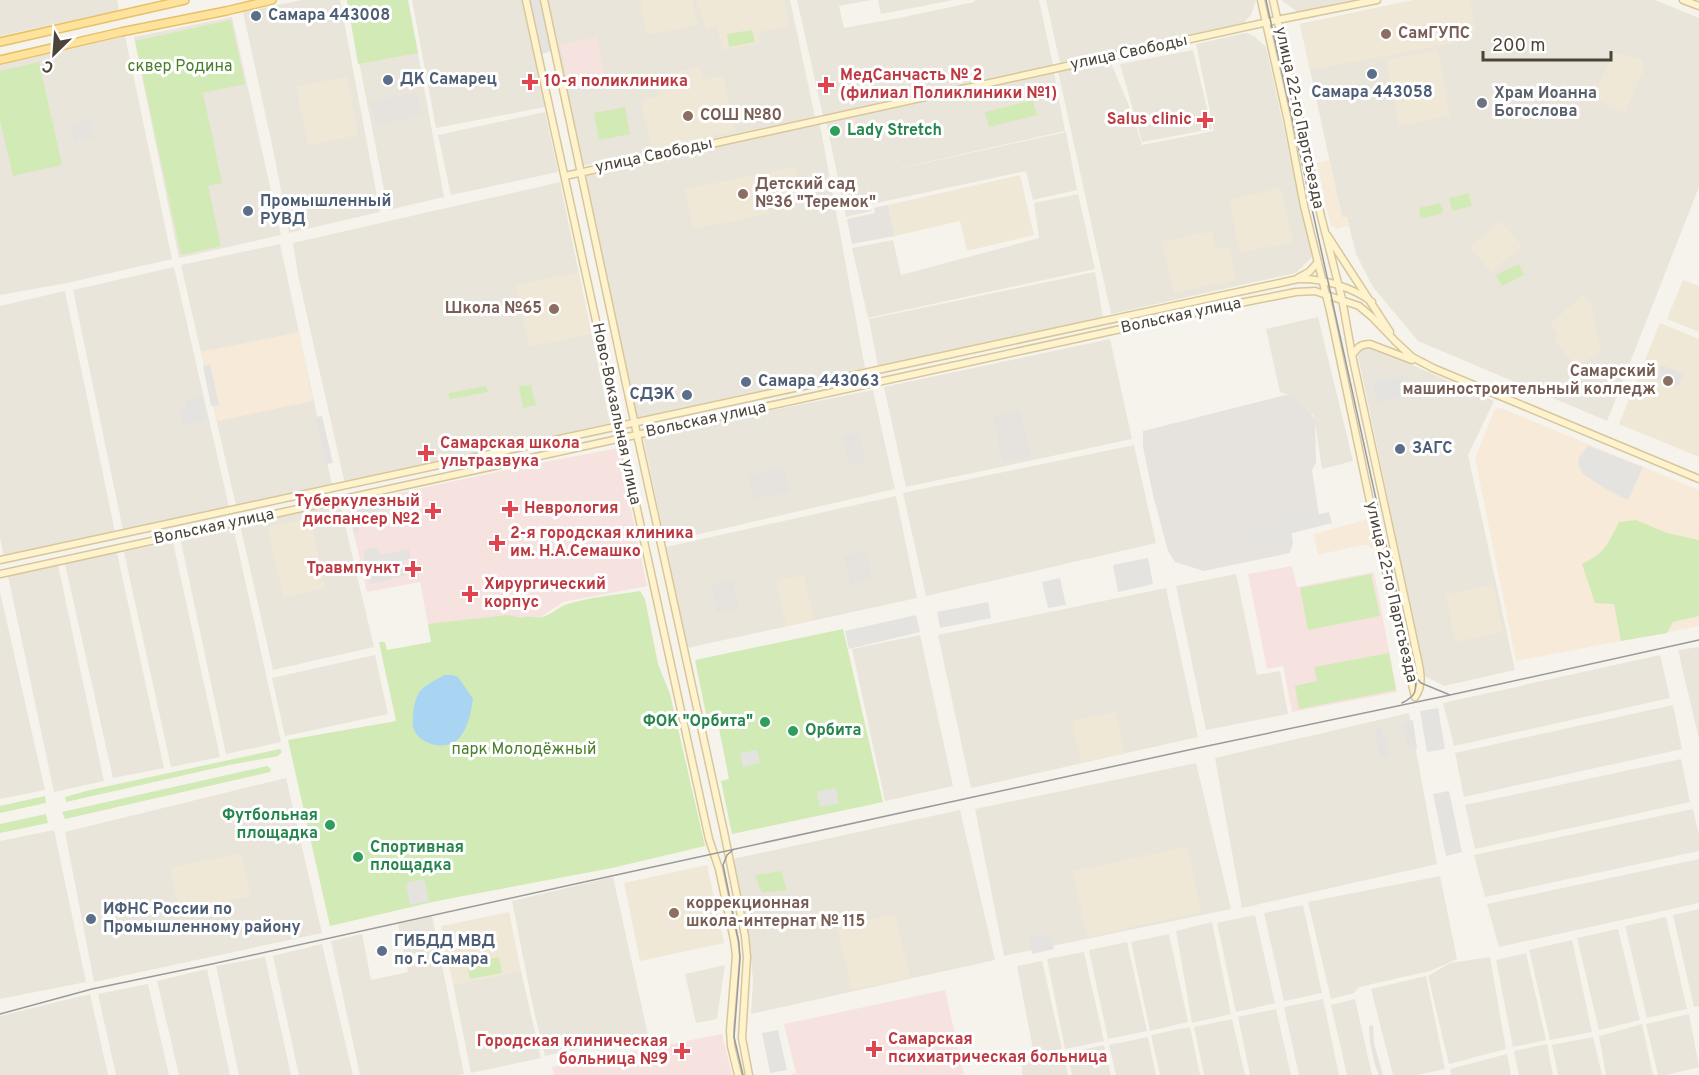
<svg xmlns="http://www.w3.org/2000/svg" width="1699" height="1075" font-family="Overpass,sans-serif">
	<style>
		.residential { fill: #eae5da }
		.commercial { fill: #f7ead8 }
		.industrial { fill: #e6e2dd }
		.education { fill: #efe8d6 }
		.medical { fill: #f6e3e0 }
		.green { fill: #d2eab5 }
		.parking { fill: #e5e3e0 }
		.water { fill: #a9d4f2 }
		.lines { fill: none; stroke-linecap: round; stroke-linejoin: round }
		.secondary-casing { stroke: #d6c79b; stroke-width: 9 }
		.primary-casing { stroke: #e6c16a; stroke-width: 10 }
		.secondary { stroke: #fff3cd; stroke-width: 6 }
		.primary { stroke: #ffe39c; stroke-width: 7 }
		.tram { stroke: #9a9a9a; stroke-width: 1.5 }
		.service-dot { fill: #5c6f8a; stroke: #fff; stroke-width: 2 }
		.education-dot { fill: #8d6e63; stroke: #fff; stroke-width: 2 }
		.health-dot { fill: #e0444e; stroke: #fff; stroke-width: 2 }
		.worship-dot { fill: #6b7280; stroke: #fff; stroke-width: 2 }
		.leisure-dot { fill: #2e9e5b; stroke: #fff; stroke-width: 2 }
		.labels { text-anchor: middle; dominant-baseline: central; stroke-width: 6; stroke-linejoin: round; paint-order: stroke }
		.service-label { font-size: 16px; font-weight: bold; fill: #4e5e75; stroke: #fff; text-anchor: start }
		.education-label { font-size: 16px; font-weight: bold; fill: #785e54; stroke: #fff; text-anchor: start }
		.street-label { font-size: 16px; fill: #4b4439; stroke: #fff }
		.park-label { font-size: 16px; fill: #4a7f2a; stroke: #fff }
		.health-label { font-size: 16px; font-weight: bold; fill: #be3a42; stroke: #fff; text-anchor: start }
		.worship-label { font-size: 16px; font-weight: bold; fill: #5b616d; stroke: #fff; text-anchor: start }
		.leisure-label { font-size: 16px; font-weight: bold; fill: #27864d; stroke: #fff; text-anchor: start }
	</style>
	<rect width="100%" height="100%" fill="#f6f3ec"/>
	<path class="residential" d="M0,0H117L119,10L0,36Z
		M302,0H340L380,212L289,233L274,154L243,12Z
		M347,0H408L444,197L388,210Z
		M412,0H523L545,107L436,128Z
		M547,0H790L815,117L582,166Z
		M797,0H872L839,6L844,28L899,18L974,2L975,0H1039L1053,65L823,116Z
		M878,0H954L881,14Z
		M1046,0H1256L1252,13L1244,23L1060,63Z
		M1281,0H1356L1298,12Z
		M1414,0H1655L1699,18V187L1607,421L1418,341L1373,287L1356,254L1347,217L1342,218L1300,24Z
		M232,17L281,235L179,258L134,37Z
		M1246,33L1254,36L1266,47L1312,257L1296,273L1111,314L1058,71L1111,63L1132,113L1142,145L1214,131L1196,44Z
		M125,36L172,259L67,283L0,295V64Z
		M1193,50L1212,129L1142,142L1120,64Z
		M1054,72L1065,131L865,176L1066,132L1077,190L1033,200L1026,171L872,204L867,184L872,211L846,217L826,121Z
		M545,112L558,172L451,195L438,135Z
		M819,120L865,368L636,418L584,172Z
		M560,182L610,423L345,484L299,280L293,243Z
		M1078,194L1095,269L868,318L852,248L893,240L901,275L1039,238L1034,203Z
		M280,244L332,485L236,506L181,265Z
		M174,267L229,507L123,530L73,290Z
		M1095,272L1103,317L878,367L869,319Z
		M65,291L115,532L4,557L0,538V306Z
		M1318,317L1353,461L1322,469L1314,416L1295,397L1280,392L1266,329Z
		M1110,339L1132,439L906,487L884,387Z
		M1372,347L1494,401L1468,455L1515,670L1444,686L1425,676L1358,356L1361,348Z
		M873,390L895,489L665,542L643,436Z
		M1134,445L1156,543L926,596L903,493Z
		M896,496L917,598L687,648L666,547Z
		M340,504L374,647L273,670L240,525Z
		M233,526L281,742L226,754L180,537Z
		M173,542L220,757L171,767L124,552Z
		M117,553L164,768L113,778L65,564Z
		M58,565L104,781L54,792L8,576Z
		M1236,574L1257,675L1280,671L1288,714L1206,730L1176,586Z
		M1166,588L1198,737L971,788L938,635Z
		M0,592L45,790L0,799Z
		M920,635L953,786L885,801L852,649Z
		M1699,647V739L1678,650Z
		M375,655L388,714L285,736L272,678Z
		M1660,655L1670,698L1454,746L1443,703Z
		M1673,705L1682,749L1464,797L1455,753Z
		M1409,713L1437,864L1242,908L1215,758Z
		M1681,759L1690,802L1475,849L1465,805Z
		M1196,763L1231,909L1004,956L975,809Z
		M286,778L322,933L94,982L65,832Z
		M1693,809L1699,835V851L1485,897L1474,855Z
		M960,810L995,960L751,1014L753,981L750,945L733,859Z
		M54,830L86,982L0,999V841Z
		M1699,859V903L1499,947L1487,904Z
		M1440,876L1457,959L1430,971L1359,987L1354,993L1331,999L1308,902Z
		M613,877L648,1035L545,1056L533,1007L512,901Z
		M1303,905L1322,993L1284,1001L1264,913Z
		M1699,909V1006L1694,1007L1673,915Z
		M1255,915L1275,1003L1236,1012L1217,923Z
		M432,916L464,1074L457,1075H360L331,941L362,934L371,980L408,972L398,924Z
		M1666,917L1687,1009L1647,1018L1625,926Z
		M1212,922L1231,1014L1192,1023L1176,931Z
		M1618,929L1640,1020L1599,1030L1577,938Z
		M1169,934L1188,1022L1150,1031L1131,942Z
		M1572,940L1592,1032L1550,1040L1529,950Z
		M1127,942L1147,1031L1108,1039L1089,950Z
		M322,944L353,1075H299L273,956Z
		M1084,952L1104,1041L1065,1049L1047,959Z
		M1526,953L1546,1040L1513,1047L1496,960Z
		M265,957L291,1075H239L216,966Z
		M1490,957L1506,1049L1449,1064L1428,976L1450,963Z
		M1042,961L1062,1049L1034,1054L1017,966Z
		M725,965L717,1019L696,1023L685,974Z
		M207,969L230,1075H179L157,981Z
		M521,971L541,1058L471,1073L453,984Z
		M1426,976L1445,1069L1417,1075H1393L1371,989Z
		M148,984L169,1075H116L98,994Z
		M90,994L108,1075H0V1016Z
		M1323,999L1339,1075H1299L1284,1007Z
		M1355,999L1372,1075H1347L1331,1005Z
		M1276,1009L1291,1075H1250L1238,1017Z
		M1689,1014L1699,1067L1667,1075H1658L1646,1024Z
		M1232,1019L1245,1075H1204L1194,1027Z
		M1642,1024L1653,1075H1606L1599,1036Z
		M1190,1027L1200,1075H1160L1151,1035Z
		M1148,1037L1156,1075H1116L1109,1045Z
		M1593,1037L1602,1075H1558L1552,1045Z
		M1547,1044L1553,1075H1519L1514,1051Z
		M1104,1045L1111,1075H1072L1067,1053Z
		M1063,1054L1068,1075H1022V1062Z
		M1507,1054L1511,1075H1451L1450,1069Z"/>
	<path class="commercial" d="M1329,160L1342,217H1347L1349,226L1337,229L1330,224L1317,163Z
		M299,332L313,401L217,421L201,352Z
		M1501,408L1699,490V626L1516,661L1475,458L1495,409Z
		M1370,515L1378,551L1366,545H1362L1318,555L1314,534L1365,520Z"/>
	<path class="industrial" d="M417,92L422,115L376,125L371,102Z
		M90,119L94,138L74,143L70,124Z
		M888,205L895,236L852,244L847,219L875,213L874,208Z
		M1286,395L1294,396L1310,412L1315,420L1316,463L1312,470L1319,515L1291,530L1293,543L1290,553L1204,571L1175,562L1168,551L1153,495L1143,447V431Z
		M1020,410L1031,457L1003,463L993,416Z
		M859,432L865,462L849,465L842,435Z
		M785,467L790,492L753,499L748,475Z
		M867,551L872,579L850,584L844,556Z
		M733,581L739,608L717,613L711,585Z
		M1373,1025L1374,1043L1383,1075H1379L1375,1065L1370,1043L1369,1026Z"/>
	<path class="education" d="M640,0H692L698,25L647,35Z
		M697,0H784L789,26L760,32L759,43L723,50L717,27L706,29Z
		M1414,0H1469L1475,27L1466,41L1310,70L1300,24Z
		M1438,50L1450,116L1399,126L1386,60Z
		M1613,53L1642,59L1643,71L1625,112L1593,98Z
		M700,67L703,80L723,76L735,131L652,150L641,101L660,96L656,77Z
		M347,77L358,135L308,145L296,86Z
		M795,167L802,198L768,205L769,214L693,229L685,189Z
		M1020,175L1034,235L967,251L960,221L895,236L888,205Z
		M1281,188L1293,242L1240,253L1229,200Z
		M1501,221L1522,246L1491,272L1470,247Z
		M1212,231L1216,249L1229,247L1236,280L1174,293L1162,242Z
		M578,272L591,334L529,347L516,285Z
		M1683,280L1699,286V332L1667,319Z
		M1582,296L1590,301L1601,352L1576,366L1554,339L1558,334L1550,324Z
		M1660,323L1699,339V457L1619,424Z
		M310,518L325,588L283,597L268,527Z
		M804,575L814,620L786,626L777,581Z
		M1493,585L1503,632L1455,642L1446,594Z
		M1115,712L1124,753L1081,762L1072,721Z
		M1187,847L1201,912L1087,937L1073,871Z
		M241,853L251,896L179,910L170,868Z
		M707,865L724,943L640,961L624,883Z
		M509,912L521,971L453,984L441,926Z
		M895,914L910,977L852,990L837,927Z"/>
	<path class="medical" d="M597,37L605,79L569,86L560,45Z
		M618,448L647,586L563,602L541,617L430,635L420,582L367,592L347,504L530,465Z
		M1292,566L1297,587L1374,572L1397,692L1292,712L1283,666L1267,669L1248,574Z
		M945,990L964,1075H789L796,1073L784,1024Z
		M722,1034L732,1075H554L552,1067Z"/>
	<path class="green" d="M347,0H408L418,53L358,64Z
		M231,20L245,84L203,93L222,183L208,186L221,246L181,255L135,41Z
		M752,30L755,42L729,47L727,34Z
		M39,62L62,165L13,176L0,120V71Z
		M1033,100L1037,115L989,127L985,112Z
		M625,107L630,134L599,140L594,113Z
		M1469,193L1472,206L1452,211L1449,198Z
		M1440,203L1443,209L1441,214L1423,218L1420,216L1419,208Z
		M1519,264L1524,275L1502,286L1496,275Z
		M531,385L536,405L523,408L519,386Z
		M486,386L488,392L450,399L448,393Z
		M1636,520L1667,533L1699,540V616L1673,622L1667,633L1621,641L1614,604L1595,603L1582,564C1605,553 1608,544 1619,522Z
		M1371,574L1380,616L1308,630L1300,588Z
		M640,591L645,599L658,664L670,694L705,846L612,868L437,901L330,926L288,740L396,721L379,642H385L387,650L431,642L428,624L508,615L522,618C530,614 537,620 545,616C552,614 558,608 565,605C589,597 615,595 640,591Z
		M843,629L883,802L732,834L721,781L729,779L716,713L706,714L695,660Z
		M1389,653L1396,690L1299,709L1295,686L1317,681L1314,667Z
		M280,749L282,752L278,756L229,765L66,802L65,797L90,790Z
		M267,766L271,769L270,772L65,819L62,812Z
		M45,796L46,803L0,813V806Z
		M46,814L48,823L0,833V824Z
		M781,871L787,890L762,893L755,875Z
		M499,957L502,973L470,979L467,963Z"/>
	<path class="parking" d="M529,0H540L552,51L541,54Z
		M210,364L219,405L211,406L203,366Z
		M1661,365L1684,374L1678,387L1656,378Z
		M1403,376L1407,397L1377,402L1373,382Z
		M202,397L207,420L183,425L180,410L187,404L186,400Z
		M322,416L333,463L326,464L316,417Z
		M1588,446L1643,467L1628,500L1609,491L1583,474L1578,465L1579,457Z
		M383,499L385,510L364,514L365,525L358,526L359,532L354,533L348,506Z
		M1329,512L1332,523L1249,544L1246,532Z
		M378,547L380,555L409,549L411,558L403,560L407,575L370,584L363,550Z
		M1148,558L1153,584L1118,592L1113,565Z
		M1060,578L1066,605L1048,608L1042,582Z
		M988,602L991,618L940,628L937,612Z
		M916,615L920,632L849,649L845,631Z
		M1438,708L1445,749L1427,752L1420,711Z
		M1413,720L1417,749H1408L1402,723Z
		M1381,728L1383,735L1387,741L1390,755L1380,757L1374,729Z
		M757,750L760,763L743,767L740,753Z
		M836,788L839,803L820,807L817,792Z
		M1449,791L1462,852L1446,856L1433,794Z
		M424,879L429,901L410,905L406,883Z
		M1050,934L1054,949L1032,954L1029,938Z
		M778,1030L787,1070L770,1073L762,1033Z"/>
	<path class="water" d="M445,675H452L458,677L473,699C471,711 468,729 459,738C448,751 421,746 414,730C411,721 414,697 421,690C427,684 437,679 445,675Z"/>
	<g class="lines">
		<g class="secondary-casing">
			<path id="secondary" d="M526,0L709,839L719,869L734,940L736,956L730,1030L731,1046L738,1075
				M544,0L626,384L724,832L745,936L747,957L742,1038L749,1075
				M1261,0L1287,117L1304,206L1330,311L1373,516L1415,697
				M1273,0L1321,216L1342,299L1352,355L1415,646C1418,663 1426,682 1415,697
				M1683,0L1699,6
				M565,176L1277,20L1377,0
				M1327,235L1390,332
				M1298,278L1309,272L1318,262
				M1395,341L1412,357L1433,368L1699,479
				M1353,354C1358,347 1361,344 1370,344L1412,360
				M0,560L1298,279C1322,278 1352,287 1372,302
				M0,574L1240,303L1296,292L1315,291L1359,306L1372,317L1397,343"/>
		</g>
		<g class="primary-casing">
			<path id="primary" d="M0,42L185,0
				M0,60L121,32L226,11L272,0"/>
		</g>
		<use href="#secondary" class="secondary"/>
		<use href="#primary" class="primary"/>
		<path class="tram" d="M1266,0L1415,676C1417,691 1416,696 1402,703
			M1415,676L1421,683L1450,695
			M734,849L727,855L723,865L739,943L740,959L734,1037L743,1075
			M0,1014L92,989L212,964L616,875L1193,749L1450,695L1699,640"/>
	</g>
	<g class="service-dot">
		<circle cx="256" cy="16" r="6"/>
		<circle cx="1372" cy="74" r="6"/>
		<circle cx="388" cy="80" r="6"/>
		<circle cx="248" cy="211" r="6"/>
		<circle cx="746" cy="382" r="6"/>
		<circle cx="687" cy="395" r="6"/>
		<circle cx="1400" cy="449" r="6"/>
		<circle cx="91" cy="919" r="6"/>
		<circle cx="382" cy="951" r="6"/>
	</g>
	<g class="education-dot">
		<circle cx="1386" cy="34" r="6"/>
		<circle cx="688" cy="116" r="6"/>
		<circle cx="743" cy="194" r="6"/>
		<circle cx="554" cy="309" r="6"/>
		<circle cx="1668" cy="381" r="6"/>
		<circle cx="674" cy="913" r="6"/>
	</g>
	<g class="health-dot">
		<path d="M527 73h6v6h6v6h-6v6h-6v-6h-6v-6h6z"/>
		<path d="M823 76h6v6h6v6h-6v6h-6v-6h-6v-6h6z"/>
		<path d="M1202 111h6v6h6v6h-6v6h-6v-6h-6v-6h6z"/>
		<path d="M423 444h6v6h6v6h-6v6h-6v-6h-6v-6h6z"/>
		<path d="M507 500h6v6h6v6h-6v6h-6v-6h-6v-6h6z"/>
		<path d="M430 502h6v6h6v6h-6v6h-6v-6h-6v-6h6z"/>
		<path d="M494 534h6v6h6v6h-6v6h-6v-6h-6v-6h6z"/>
		<path d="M410 560h6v6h6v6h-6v6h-6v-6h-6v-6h6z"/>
		<path d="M467 585h6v6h6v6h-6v6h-6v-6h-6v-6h6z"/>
		<path d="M871 1040h6v6h6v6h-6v6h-6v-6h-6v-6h6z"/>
		<path d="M679 1042h6v6h6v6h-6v6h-6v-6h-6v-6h6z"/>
	</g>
	<circle class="worship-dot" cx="1482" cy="103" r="6"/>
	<g class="leisure-dot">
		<circle cx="835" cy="131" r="6"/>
		<circle cx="765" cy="722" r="6"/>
		<circle cx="793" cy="731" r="6"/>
		<circle cx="330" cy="825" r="6"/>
		<circle cx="358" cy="857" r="6"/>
	</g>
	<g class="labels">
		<g class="service-label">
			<text x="268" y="16">Самара 443008</text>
			<text x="400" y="80">ДК Самарец</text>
			<text x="1372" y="93" text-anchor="middle">Самара 443058</text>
			<text x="260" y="202">Промышленный<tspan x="260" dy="18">РУВД</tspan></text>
			<text x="758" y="382">Самара 443063</text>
			<text x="675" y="395" text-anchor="end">СДЭК</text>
			<text x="1412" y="449">ЗАГС</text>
			<text x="103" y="910">ИФНС России по<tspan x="103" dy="18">Промышленному району</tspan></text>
			<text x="394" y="942">ГИБДД МВД<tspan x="394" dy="18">по г. Самара</tspan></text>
		</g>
		<g class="education-label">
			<text x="1398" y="34">СамГУПС</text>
			<text x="700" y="116">СОШ №80</text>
			<text x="755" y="185">Детский сад<tspan x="755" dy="18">№36 "Теремок"</tspan></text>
			<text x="542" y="309" text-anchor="end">Школа №65</text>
			<text x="1656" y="372" text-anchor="end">Самарский<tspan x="1656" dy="18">машиностроительный колледж</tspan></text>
			<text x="686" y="904">коррекционная<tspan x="686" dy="18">школа-интернат № 115</tspan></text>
		</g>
		<g class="street-label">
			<text transform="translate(1129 53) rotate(-12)">улица Свободы</text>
			<text transform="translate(1299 118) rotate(78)">улица 22-го Партсъезда</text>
			<text transform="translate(654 156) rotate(-12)">улица Свободы</text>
			<text transform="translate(1181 316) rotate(-12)">Вольская улица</text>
			<text transform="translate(616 414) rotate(78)">Ново-Вокзальная улица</text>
			<text transform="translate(706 420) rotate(-12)">Вольская улица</text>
			<text transform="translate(214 527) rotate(-12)">Вольская улица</text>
			<text transform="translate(1391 592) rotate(77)">улица 22-го Партсъезда</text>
		</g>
		<g class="park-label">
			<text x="180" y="67">сквер Родина</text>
			<text x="524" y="750">парк Молодёжный</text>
		</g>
		<g class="health-label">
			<text x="840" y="76">МедСанчасть № 2<tspan x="840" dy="18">(филиал Поликлиники №1)</tspan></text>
			<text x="544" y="82">10-я поликлиника</text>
			<text x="1192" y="120" text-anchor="end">Salus clinic</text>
			<text x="440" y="444">Самарская школа<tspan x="440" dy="18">ультразвука</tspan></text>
			<text x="420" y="502" text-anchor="end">Туберкулезный<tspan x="420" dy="18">диспансер №2</tspan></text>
			<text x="524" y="509">Неврология</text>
			<text x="510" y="534">2-я городская клиника<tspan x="510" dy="18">им. Н.А.Семашко</tspan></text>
			<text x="400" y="569" text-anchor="end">Травмпункт</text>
			<text x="484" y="585">Хирургический<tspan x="484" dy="18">корпус</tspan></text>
			<text x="888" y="1040">Самарская<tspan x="888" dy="18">психиатрическая больница</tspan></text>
			<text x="668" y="1042" text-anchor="end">Городская клиническая<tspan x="668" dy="18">больница №9</tspan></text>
		</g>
		<g class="worship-label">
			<text x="1494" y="94">Храм Иоанна<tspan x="1494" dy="18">Богослова</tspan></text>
		</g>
		<g class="leisure-label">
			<text x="847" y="131">Lady Stretch</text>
			<text x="753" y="722" text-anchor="end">ФОК "Орбита"</text>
			<text x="805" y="731">Орбита</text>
			<text x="318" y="816" text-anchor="end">Футбольная<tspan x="318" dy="18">площадка</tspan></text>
			<text x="370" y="848">Спортивная<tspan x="370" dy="18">площадка</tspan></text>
		</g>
	</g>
	<g transform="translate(54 54) rotate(205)" stroke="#ffffff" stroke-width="4.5" paint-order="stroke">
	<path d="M0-4.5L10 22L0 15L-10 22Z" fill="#4b4439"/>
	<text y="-9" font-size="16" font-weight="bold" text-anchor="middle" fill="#4b4439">С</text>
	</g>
	<path d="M1483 51v9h128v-9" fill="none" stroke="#4b4439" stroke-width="3"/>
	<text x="1492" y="51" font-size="18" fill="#4b4439" stroke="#ffffff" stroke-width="4.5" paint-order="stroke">200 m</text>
</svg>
